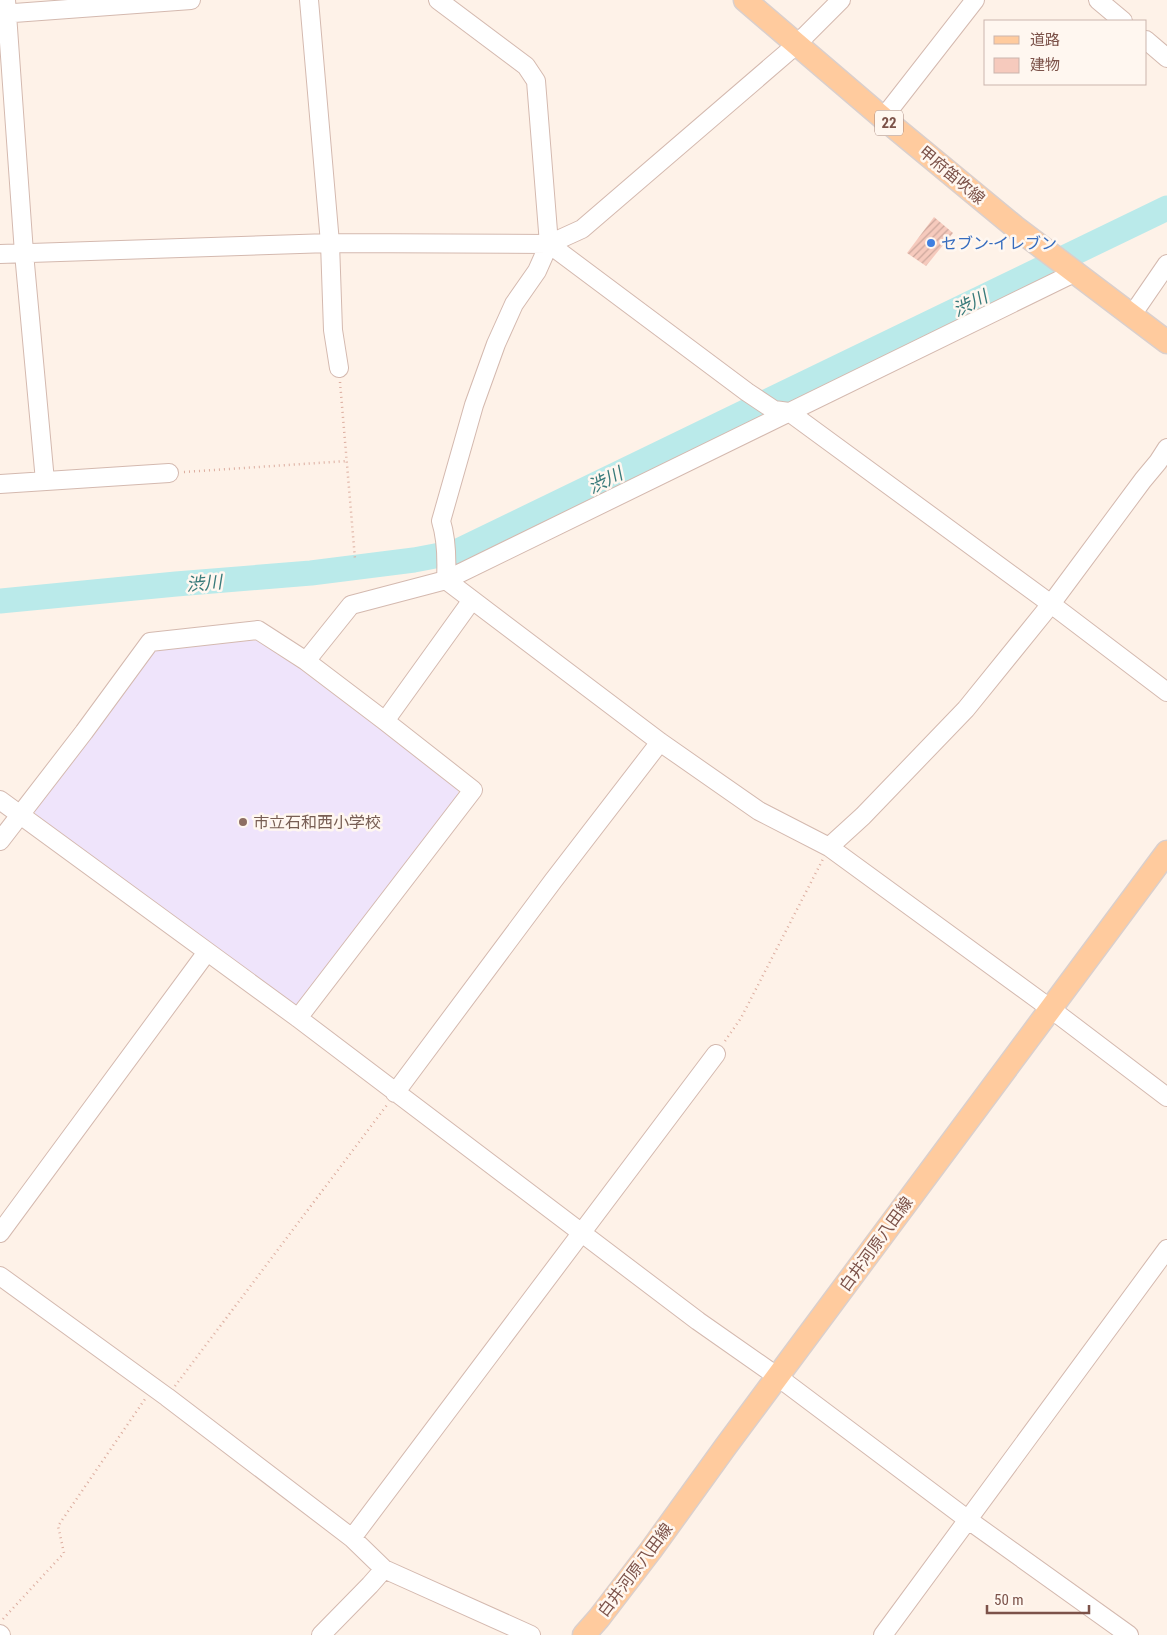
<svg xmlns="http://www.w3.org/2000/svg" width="1167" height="1635" font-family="'Roboto Condensed','Noto Sans JP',sans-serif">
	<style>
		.education { fill: #efe4fb }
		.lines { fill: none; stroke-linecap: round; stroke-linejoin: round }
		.river { stroke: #baeaea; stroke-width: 25 }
		.building { fill: url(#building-hatch) }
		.minor-casing { stroke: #d4b9af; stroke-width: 20 }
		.major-casing { stroke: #dacfcc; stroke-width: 25 }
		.path { stroke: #dcad9f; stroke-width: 2.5; stroke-dasharray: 1 4; stroke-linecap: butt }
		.minor { stroke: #fff; stroke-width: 18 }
		.major { stroke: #ffcb9e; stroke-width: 22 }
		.shop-dot { fill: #3f7fe0; stroke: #fff7f0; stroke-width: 2 }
		.education-dot { fill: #8d6e63; stroke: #fff7f0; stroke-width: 2 }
		.labels { text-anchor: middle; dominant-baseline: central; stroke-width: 5; stroke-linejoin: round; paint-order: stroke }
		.shield { fill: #fff7f0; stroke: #a3847b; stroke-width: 1 }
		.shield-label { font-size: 15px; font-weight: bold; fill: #7c5249 }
		.street-label { font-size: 16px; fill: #7c5249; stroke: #fff7f0 }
		.shop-label { font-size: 16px; fill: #366cbe; stroke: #fff7f0; text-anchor: start }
		.education-label { font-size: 16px; fill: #785e54; stroke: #fff7f0; text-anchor: start }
		.water-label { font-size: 18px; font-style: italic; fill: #387a7a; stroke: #fff7f0 }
	</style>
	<defs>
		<pattern id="building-hatch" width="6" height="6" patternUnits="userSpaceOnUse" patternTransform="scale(1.25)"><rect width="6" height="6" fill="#f6cabd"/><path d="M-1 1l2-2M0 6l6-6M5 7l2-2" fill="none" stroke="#cca79c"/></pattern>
	</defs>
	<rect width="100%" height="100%" fill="#fef2e8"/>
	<path class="education" d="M262,640L458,788L459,798L299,1007H290L35,818V810L156,647Z"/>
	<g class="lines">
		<path class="river" d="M0,601L176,584L311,573L414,560L456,552L1167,208"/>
	</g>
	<path class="building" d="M934,217L953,233L926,266L907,253Z"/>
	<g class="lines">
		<g class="minor-casing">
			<path id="minor" d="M6,0L24,253L45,481
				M309,0L330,243L333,330L339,368
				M438,0L526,66L536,81L549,244L537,271L514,304L496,344L474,405L441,521C447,540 447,560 446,580
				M1098,0L1123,21
				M0,14L191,0
				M1146,40L1167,58
				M883,118L975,0
				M549,244L747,392L774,410L789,412L1051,604L1167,692
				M0,254L330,243L549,244L582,229L796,45L841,0
				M1132,315L1167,264
				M0,484L169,473
				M446,580L660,742L759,811L829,847L1051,1009L1167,1097
				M306,661L351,605L446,580L1074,273
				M385,721L472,600
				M0,800L298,1018L698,1321L778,1377L967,1519L1129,1635
				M0,841L84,732L150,642L258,630L306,661L385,721L473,790L298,1018
				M829,847L863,816L966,709L1051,604L1143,480L1158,462L1167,448
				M395,1093L553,881L660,742
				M0,1233L207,952
				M0,1276L167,1397L352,1538L384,1569L531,1635
				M352,1538L716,1054
				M0,1634L1,1635
				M321,1635L370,1585L384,1569
				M883,1635L1167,1249"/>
		</g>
		<g class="major-casing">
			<path id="major" d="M745,0L883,118L1015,227L1167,342
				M584,1635L599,1618L651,1550L726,1446L1167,852"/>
		</g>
		<path class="path" d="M340,382L355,559
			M184,472L347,461
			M725,1041L741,1018L823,859
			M175,1386L387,1105
			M3,1619L64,1553L58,1526L145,1399"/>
		<use href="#minor" class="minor"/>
		<use href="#major" class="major"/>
	</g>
	<circle class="shop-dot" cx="931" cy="243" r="5"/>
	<circle class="education-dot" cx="243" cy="822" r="5"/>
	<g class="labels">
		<rect class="shield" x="875" y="110.5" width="28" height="25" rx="4"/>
		<g class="shield-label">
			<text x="889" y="123">22</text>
		</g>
		<g class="street-label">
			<text transform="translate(952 175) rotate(40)">甲府笛吹線</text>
			<text transform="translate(876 1244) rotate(-54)">白井河原八田線</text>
			<text transform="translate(635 1570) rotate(-53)">白井河原八田線</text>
		</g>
		<g class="shop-label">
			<text x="941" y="243">セブン-イレブン</text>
		</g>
		<g class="education-label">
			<text x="253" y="822">市立石和西小学校</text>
		</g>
		<g class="water-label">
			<text transform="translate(970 303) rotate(-26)">渋川</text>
			<text transform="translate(605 480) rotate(-26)">渋川</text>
			<text transform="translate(204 583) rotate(-5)">渋川</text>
		</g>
	</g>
	<rect x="984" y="20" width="162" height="65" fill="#fff7f0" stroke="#cbb5ad"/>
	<rect x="994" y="36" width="25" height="8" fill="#ffcb9e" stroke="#cbb5ad"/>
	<text x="1030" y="45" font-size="15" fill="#7c5249">道路</text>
	<rect x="994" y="58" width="25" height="15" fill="#f6cabd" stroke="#cbb5ad"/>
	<text x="1030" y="70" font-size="15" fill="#7c5249">建物</text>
	<path d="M987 1605v8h102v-8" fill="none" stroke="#7c5249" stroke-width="2.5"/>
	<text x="994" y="1605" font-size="15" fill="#7c5249" stroke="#fff7f0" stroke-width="4" paint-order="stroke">50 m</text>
</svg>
